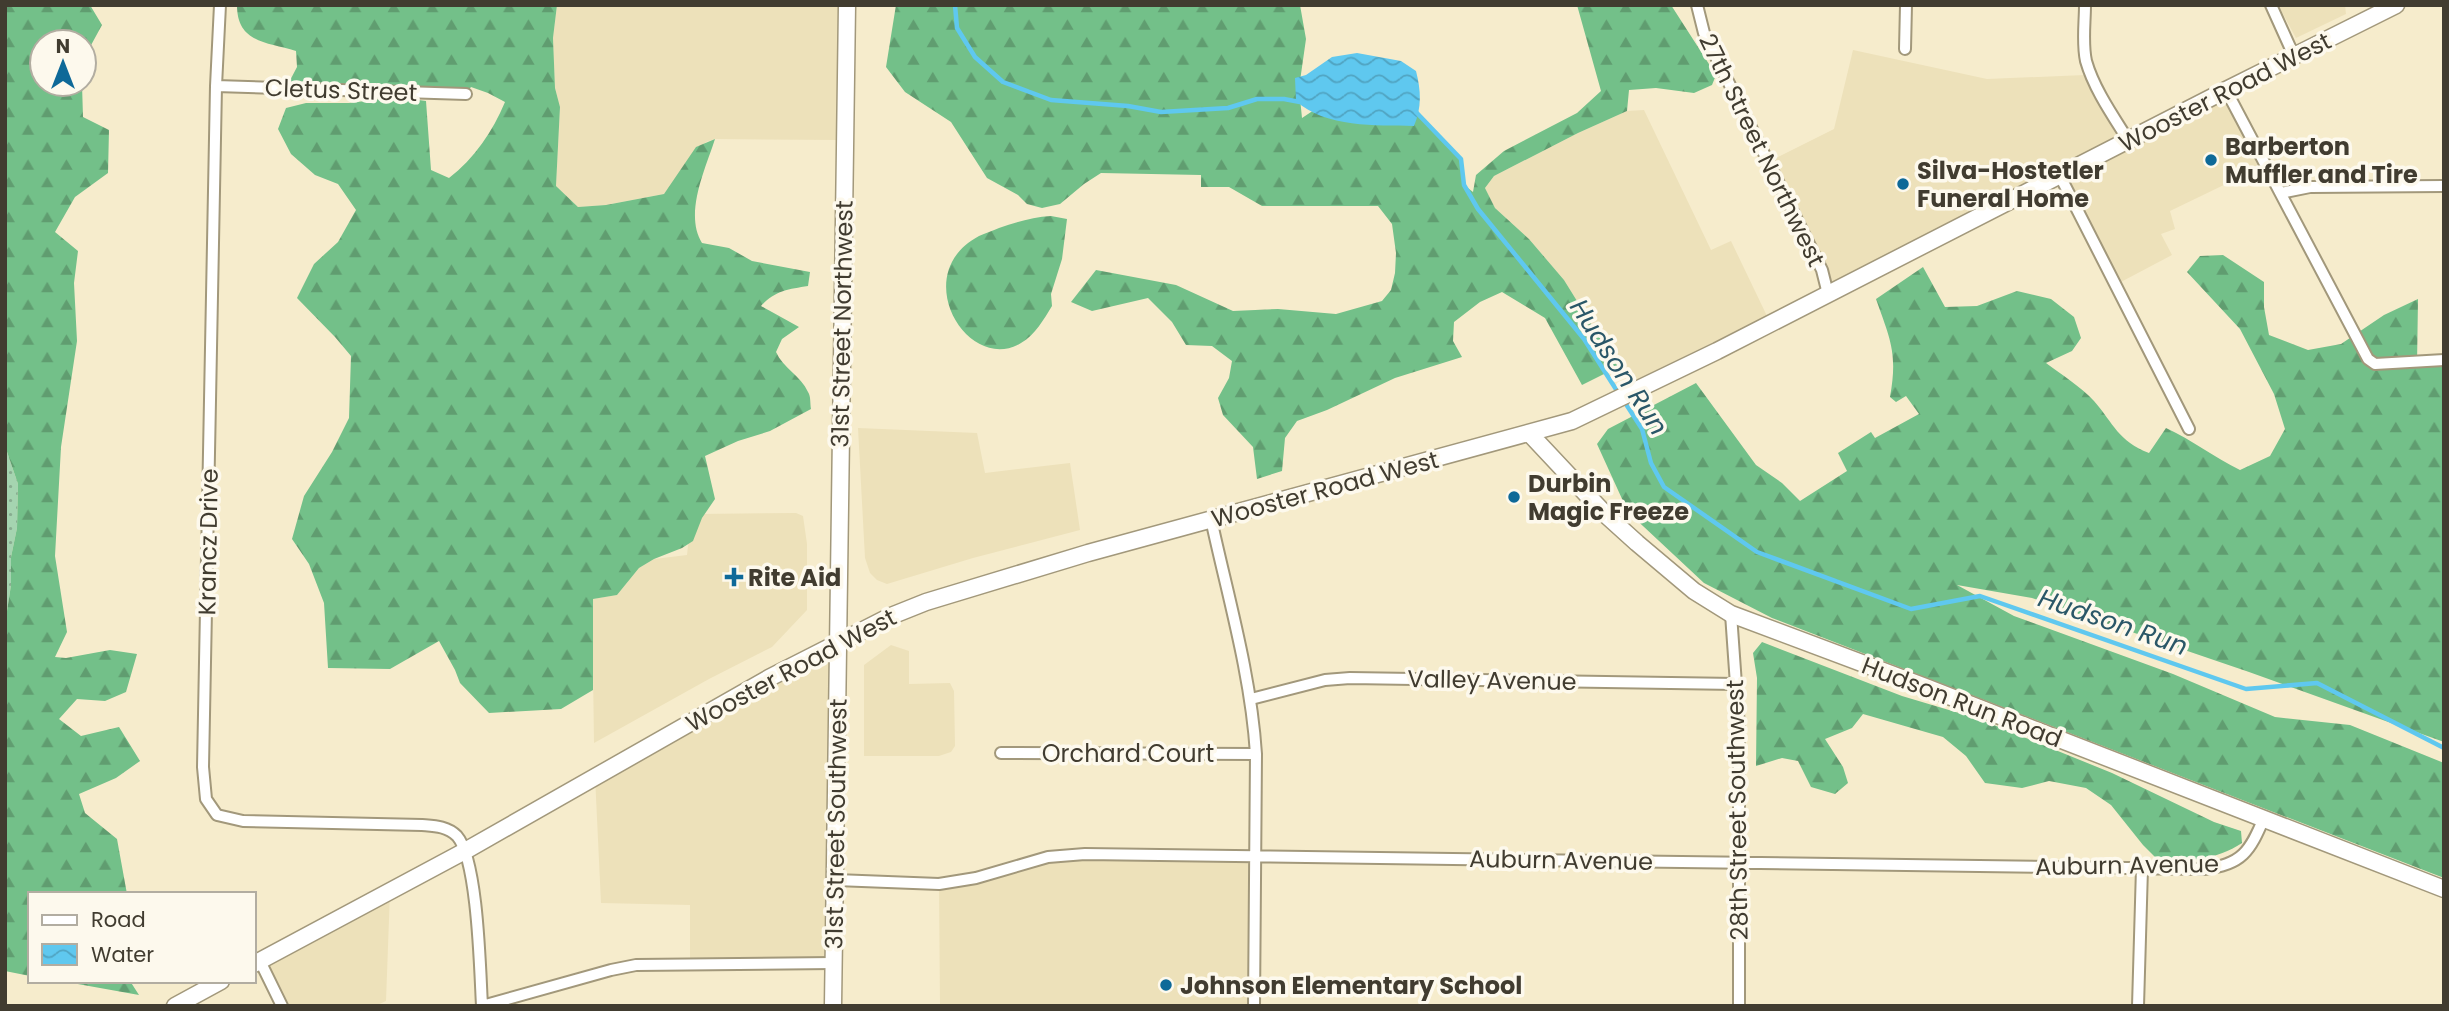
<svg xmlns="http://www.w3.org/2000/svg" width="2449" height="1011" font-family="Poppins,sans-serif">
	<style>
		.built { fill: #ede1ba }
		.grass { fill: url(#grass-dots) }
		.forest { fill: url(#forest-firs) }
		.water { fill: url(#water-waves) }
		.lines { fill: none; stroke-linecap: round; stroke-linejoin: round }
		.stream { stroke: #5fc8ef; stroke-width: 4.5 }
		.minor-casing { stroke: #a2987b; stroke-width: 14 }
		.secondary-casing { stroke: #a2987b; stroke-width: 19 }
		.minor { stroke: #fff; stroke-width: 10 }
		.secondary { stroke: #fff; stroke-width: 16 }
		.poi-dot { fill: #0e6998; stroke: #fdf9ed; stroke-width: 2.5 }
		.labels { text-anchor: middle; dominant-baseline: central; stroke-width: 7; stroke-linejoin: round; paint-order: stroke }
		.street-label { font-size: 24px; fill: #413c30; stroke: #fdf9ed }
		.poi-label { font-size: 24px; font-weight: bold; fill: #413c30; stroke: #fdf9ed; text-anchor: start }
		.water-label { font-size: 26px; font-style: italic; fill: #2a5768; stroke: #fdf9ed }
	</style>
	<defs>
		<pattern id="grass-dots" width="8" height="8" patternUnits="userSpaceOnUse" patternTransform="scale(1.75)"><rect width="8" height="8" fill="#a5d4b0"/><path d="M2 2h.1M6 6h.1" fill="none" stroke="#88ad90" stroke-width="1.8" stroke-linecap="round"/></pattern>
		<pattern id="forest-firs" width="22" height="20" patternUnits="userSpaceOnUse" patternTransform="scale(1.75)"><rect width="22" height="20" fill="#73c089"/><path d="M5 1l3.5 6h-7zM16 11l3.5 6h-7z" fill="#609d70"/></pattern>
		<pattern id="water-waves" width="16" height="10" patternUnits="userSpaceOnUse" patternTransform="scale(1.75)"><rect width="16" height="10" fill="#5fc8ef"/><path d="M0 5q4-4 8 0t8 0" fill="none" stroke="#50a4c2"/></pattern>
	</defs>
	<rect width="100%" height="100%" fill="#f6eccc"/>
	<path class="built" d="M557,5H840V140L715,139L706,142L664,194L606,205L578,207L556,186L560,107L555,88L553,38Z
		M2278,5H2345L2346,14L2296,38Z
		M1853,50L1987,79L2085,75L2121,138L1829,292L1824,270L1774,159L1834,129Z
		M2225,95L2259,168L2170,211L2175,229L2161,234L2172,255L2119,283L2065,177Z
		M1644,110L1711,250L1731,241L1767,316L1632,382L1628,375L1618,367L1564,280L1529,239L1495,208L1485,188L1494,176L1578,133L1627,111Z
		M858,428L977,433L985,473L1070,463L1080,530L973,558L887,584L877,580L870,573L865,558Z
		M796,513L803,516L807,544V610L772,647L709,679L594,743L592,599L617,595L639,568L654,559L687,555L690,528L697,514Z
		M839,642L834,963L690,964V905L601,903L595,776Z
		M891,645L909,651V684L950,683L954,691L955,746L951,752L939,756H864V665Z
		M1255,856L1254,1006H940L939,884L1048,857Z
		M390,892L386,1001L375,1006H282L260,961Z"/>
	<path class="grass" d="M5,446L18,484L17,528L11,557V585L5,624Z"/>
	<path class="forest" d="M5,5H90L102,25L84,58V42H42V84H82L83,117L109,130L108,173L75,197L55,232L78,251L74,283L77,341L61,447L55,556L67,632L55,657L66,658L110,650L137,654L126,692L105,701L77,699L59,719L81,736L119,727L140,761L116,778L79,794L85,813L117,839L127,894H30V976L5,971V624L11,585V557L17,528L18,484L5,446Z
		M237,5H557L553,38L555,88L560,107L556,186L578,207L606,205L664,194L696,147L715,139C705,170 684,214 702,243L729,248L752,261L810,272L808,286C789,289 774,291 761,306L799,327L782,339L776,352C783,368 801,376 808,392C811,396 810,404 811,409L770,431L738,441L705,456L715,499L702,518L693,541L682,548L654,559L639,568L617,595L593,599V690L561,709L489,713L460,683L455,670L439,641L390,669L328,668L324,603L309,564L292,539L304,496L332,452L349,418L351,356L335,337L297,298L314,264L338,242L356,210L338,184L315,175L291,154L278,129L286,108L306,103H349L397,97L426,101L431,170L449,178C474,159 493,131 505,102L488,93L471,87L466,94L286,88L297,67L296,51C267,42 237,43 237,5Z
		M896,5H1300L1306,39L1299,88L1302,118L1320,106L1412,109L1461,159L1464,185L1473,192L1476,175L1504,151L1577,113L1601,91L1577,5H1671L1716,75L1712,85L1694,93L1656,88L1629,90L1627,111L1578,133L1494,176L1485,188L1495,208L1529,239L1564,280L1618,367L1582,385L1545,318L1502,292L1480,302L1454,322L1453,341L1462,357L1395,378L1327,410L1297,421L1285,438L1282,471L1257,479L1253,447L1223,415L1218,398L1229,378L1232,361L1212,346L1186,345L1172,322L1148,298L1092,311L1071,302L1096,270L1176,285L1233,311L1278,309L1336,314L1382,301L1391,290L1395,273L1396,253L1392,224L1378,206H1262L1229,187H1201V175L1101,173L1084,184L1060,204L1042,208L1027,204L1018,195L987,178L951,122L905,92L886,67Z
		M1051,216L1067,219L1062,259L1051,294L1052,306C1044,319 1035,335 1021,343C968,375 907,274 979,236C985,233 993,231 999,228C1017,222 1033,217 1051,216Z
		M2223,255L2264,282V307L2269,335L2308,350L2341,344L2384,315L2418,299L2417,365L2444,366V742L2249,672L2032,598L1957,585L2014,616L2173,674L2275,717L2350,725L2444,763V878L1772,618L1704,583L1628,512L1597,444L1608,429L1696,383L1756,465L1782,483L1800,501L1847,471L1838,453L1871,432L1875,438L1919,414L1906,396L1896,402L1890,397C1898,353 1890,339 1876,299L1923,267L1945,307L1977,306L2017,291L2051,299L2074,317L2081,338L2072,351L2046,363C2062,375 2081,387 2094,401C2114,424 2118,441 2149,453L2166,428C2192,440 2214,457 2240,470L2270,456L2285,429L2274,394L2240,329L2187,272L2200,256Z
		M1762,642L1902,696L1979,719L2112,773L2214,822L2241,831L2242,843C2216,860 2190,861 2159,861L2143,845L2111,805L2086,788L2049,781L2022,788L1985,783L1966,756L1943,737L1863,714L1852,728L1825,739L1843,767L1848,783L1835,794L1811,787L1798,761L1782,758L1756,766L1757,678L1753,653Z
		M61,981H130L139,995Z"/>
	<path class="water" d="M1357,53L1401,61L1416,71C1421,91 1422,107 1414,126C1376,125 1326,128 1296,101L1295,78L1306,75L1332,57Z"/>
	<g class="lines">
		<path class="stream" d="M955,5L957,28L975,57L1003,82L1051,100L1128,106L1161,112L1228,108L1257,99H1284L1300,102
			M1416,112L1461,159L1464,185L1478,209L1584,339L1619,394
			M1624,401L1642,429L1651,463L1664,487L1757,552L1911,609L1980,596L2246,689L2317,683L2444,748"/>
		<g class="minor-casing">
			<path id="minor" d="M220,5L216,86L203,767L206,799L217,815L243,821L422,825C434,826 447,826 457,836C478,860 480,971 482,1006
				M1697,5L1704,33L1822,270L1828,294
				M2085,5C2085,23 2082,43 2086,61C2094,89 2113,116 2128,140
				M2271,5L2294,56
				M1905,49L1906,5
				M216,86L466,94
				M2226,90L2368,359L2375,364L2444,360
				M2060,176L2189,429
				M2281,193L2310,187L2444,186
				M1211,519C1228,597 1251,675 1256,754L1254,1006
				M1731,614L1739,727V1006
				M1251,699L1325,680L1350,678L1736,684
				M1001,753L1256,754
				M836,880L939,884L976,878L1048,857L1085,854L2204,869C2242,865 2250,851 2264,818
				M260,961L282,1006
				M482,1006L611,970L636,965L834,963
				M2138,1006L2142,868"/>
		</g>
		<g class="secondary-casing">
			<path id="secondary" d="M1530,434L1606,515L1637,543L1694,591L1731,614L1923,686L2444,889
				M254,964L465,851L769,678L891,616L926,602L1088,553L1572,421L1717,351L2226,90L2396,5
				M175,1006L221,981
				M833,1006L847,5"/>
		</g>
		<use href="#minor" class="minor"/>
		<use href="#secondary" class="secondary"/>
	</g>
	<g class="poi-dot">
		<circle cx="2211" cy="160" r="7"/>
		<circle cx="1903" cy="184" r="7"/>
		<circle cx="1514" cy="497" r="7"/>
		<path d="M730.5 566.5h7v7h7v7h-7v7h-7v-7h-7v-7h7z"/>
		<circle cx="1166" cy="985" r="7"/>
	</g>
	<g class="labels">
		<g class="street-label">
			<text transform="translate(341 90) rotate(2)">Cletus Street</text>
			<text transform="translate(2225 92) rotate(-27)">Wooster Road West</text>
			<text transform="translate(1762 150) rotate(64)">27th Street Northwest</text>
			<text transform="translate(842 324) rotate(-89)">31st Street Northwest</text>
			<text transform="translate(1325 489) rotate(-15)">Wooster Road West</text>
			<text transform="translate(208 542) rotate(-89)">Krancz Drive</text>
			<text transform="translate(791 670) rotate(-28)">Wooster Road West</text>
			<text transform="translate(1492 680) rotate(1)">Valley Avenue</text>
			<text transform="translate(1962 702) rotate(21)">Hudson Run Road</text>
			<text x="1128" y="753">Orchard Court</text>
			<text transform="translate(1737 810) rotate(-91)">28th Street Southwest</text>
			<text transform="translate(836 824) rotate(-89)">31st Street Southwest</text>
			<text transform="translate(1561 860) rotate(1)">Auburn Avenue</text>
			<text transform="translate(2127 865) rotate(-1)">Auburn Avenue</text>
		</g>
		<g class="poi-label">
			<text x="2225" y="146">Barberton<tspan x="2225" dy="28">Muffler and Tire</tspan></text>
			<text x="1917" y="170">Silva-Hostetler<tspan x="1917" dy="28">Funeral Home</tspan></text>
			<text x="1528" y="483">Durbin<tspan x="1528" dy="28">Magic Freeze</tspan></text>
			<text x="748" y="577">Rite Aid</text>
			<text x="1180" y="985">Johnson Elementary School</text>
		</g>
		<g class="water-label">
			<text transform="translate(1619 367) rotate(57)">Hudson Run</text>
			<text transform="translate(2113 622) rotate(19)">Hudson Run</text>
		</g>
	</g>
	<rect width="2449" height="1011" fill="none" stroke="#413c30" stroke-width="14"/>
	<rect x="28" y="892" width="228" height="91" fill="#fdf9ed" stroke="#b2ada1" stroke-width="2"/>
	<rect x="42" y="915" width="35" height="10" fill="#ffffff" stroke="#b2ada1" stroke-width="2"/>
	<text x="91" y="927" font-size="21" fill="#413c30">Road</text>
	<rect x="42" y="944" width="35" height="21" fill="url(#water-waves)" stroke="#b2ada1" stroke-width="2"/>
	<text x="91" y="962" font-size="21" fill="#413c30">Water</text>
	<g transform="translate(63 63)"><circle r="33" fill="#fdf9ed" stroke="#b2ada1" stroke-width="2"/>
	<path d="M0-5L12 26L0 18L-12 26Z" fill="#0e6998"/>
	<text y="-10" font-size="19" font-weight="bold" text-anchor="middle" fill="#413c30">N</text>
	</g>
</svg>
